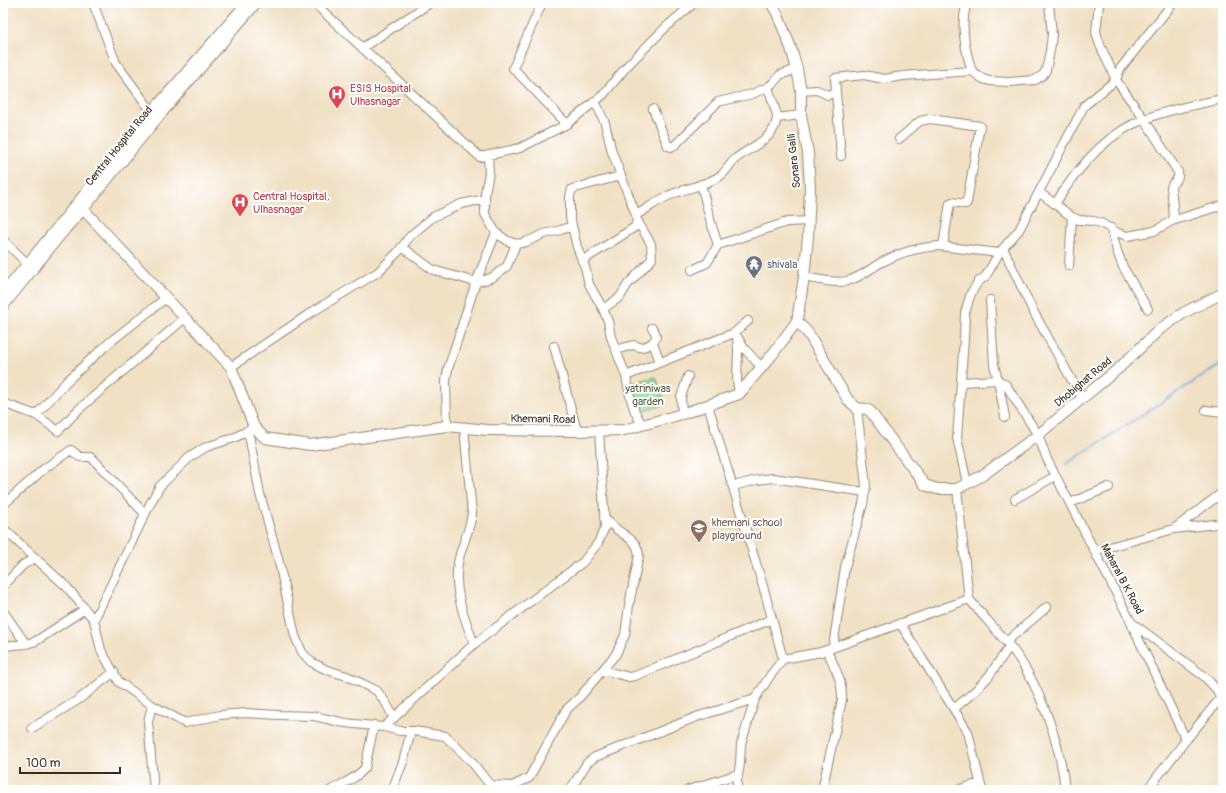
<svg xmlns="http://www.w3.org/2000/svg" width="1226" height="793" font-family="Pangolin,sans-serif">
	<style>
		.green { fill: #93de9b; stroke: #67845c }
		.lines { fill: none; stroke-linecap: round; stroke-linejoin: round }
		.stream { stroke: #61a7d7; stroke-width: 2 }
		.minor-casing { stroke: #968671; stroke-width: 10 }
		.tertiary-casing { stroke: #968671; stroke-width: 12 }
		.minor { stroke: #fff; stroke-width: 8 }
		.tertiary { stroke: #fff; stroke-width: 10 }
		.labels { text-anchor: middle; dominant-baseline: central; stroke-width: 4; stroke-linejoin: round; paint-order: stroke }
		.health-label { font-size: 11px; fill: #be3a42; stroke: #fff; text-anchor: start }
		.street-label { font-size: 11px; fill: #3b2a1e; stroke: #fff }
		.worship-label { font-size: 11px; fill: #5b616d; stroke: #fff; text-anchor: start }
		.park-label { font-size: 11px; fill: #556044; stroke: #fff }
		.education-label { font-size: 11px; fill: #785e54; stroke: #fff; text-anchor: start }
	</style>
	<rect width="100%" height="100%" fill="#fff"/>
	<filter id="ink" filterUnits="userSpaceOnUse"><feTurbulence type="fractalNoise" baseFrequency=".025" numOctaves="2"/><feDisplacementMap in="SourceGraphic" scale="8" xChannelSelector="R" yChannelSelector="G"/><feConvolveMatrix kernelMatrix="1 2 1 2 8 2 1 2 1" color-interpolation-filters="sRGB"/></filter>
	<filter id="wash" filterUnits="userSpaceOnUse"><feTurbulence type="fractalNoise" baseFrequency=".012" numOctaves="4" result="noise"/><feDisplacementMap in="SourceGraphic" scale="16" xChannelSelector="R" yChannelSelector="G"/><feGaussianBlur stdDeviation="0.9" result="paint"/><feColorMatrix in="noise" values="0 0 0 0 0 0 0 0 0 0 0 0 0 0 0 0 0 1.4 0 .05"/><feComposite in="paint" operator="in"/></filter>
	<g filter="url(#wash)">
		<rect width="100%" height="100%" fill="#f1e1c4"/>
		<path class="green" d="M656,377L666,405L639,412L631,383Z"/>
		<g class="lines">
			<path class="stream" d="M1066,464L1223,363"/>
		</g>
	</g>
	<g filter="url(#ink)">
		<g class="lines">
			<g class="minor-casing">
				<path id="minor" d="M93,3L116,63L152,112L156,115
					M314,3L480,157L520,148L567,124L603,95L627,66L665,28L694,3
					M542,3L513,68L567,124
					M967,3C960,24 965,50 972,71
					M362,48L430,3
					M801,91L817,90L828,95L836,92L835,78L864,75L884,79L903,76L972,71L983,79L990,81L1009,82L1035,80L1043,75L1046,70L1050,51L1052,35L1049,3
					M836,92L841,156
					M595,101L605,123L612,152L636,215L637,220L651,244L652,259L628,284L620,297L603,309
					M653,109L668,146L671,147L675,145L718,102L752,94L768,87L773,83L780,75L797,69
					M777,118L801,115
					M899,139L920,121L930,119L980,126L967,202L966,204L952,202L950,203L943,246
					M488,155L489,173L485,193V214L496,233L508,241L516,244L526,242L544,234L561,230L572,226
					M620,176L572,189L570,196V217L577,247L585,267L589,284L603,309L608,321L611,337L626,376L630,396L635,412L642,425
					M701,184L711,223L718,245
					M1039,192L1072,217L1079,220L1093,221L1101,223L1118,233L1128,236L1154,231L1172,221L1174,216L1171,187C1173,180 1180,181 1178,172L1144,119L1116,80L1100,45L1096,32L1099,3
					M1055,204C1076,170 1106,133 1145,119C1171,109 1197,104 1223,99
					M636,215C647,209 657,201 668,196C685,188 705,186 720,176C726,172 729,165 734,160C750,146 777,140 777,115L768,87
					M1172,221L1223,205
					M1111,228L1117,251L1123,267L1148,309
					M3,240L31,267
					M402,247L433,270L476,282L485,280L493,277L507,266L516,244
					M1003,248L1033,311L1082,398
					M582,261L635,227L637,220
					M1069,266L1072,217
					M692,270L707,263L718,245L787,222L809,221
					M804,277C817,279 834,284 847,281C860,278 871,268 882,262C899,253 920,247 939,246L999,253
					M990,300L994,365L998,380L1005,417
					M737,337L738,350L737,380L739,394
					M738,338L743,347L762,368
					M653,343L660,362
					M554,346L577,431
					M616,350L633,345C634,345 638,347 640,347C645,348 654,343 656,337C656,334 654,330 652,328
					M231,367L312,312L378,272L398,252L411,235L433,217L461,204L485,199
					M626,376L734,333L748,321
					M961,382L998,380L1006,385L1038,435L1047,459L1131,622L1205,677L1217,690L1223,704
					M3,403L36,415L58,431L78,410L185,318
					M708,405L765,593L783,659L770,676L755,699L741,744L740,764L737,781V790
					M1206,410L1223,412
					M682,414L681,397L688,376
					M36,415L68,380L110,342L166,298
					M447,426L446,380L448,369L476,282L496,233
					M254,427L234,438L206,447L190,457L160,486L150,504L94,620L101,650L119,682L152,705L185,723L220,715L246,713L279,715L314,716L345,723L384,727L474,644L583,562L598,543L605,527L599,430
					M464,428L472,513C470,531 461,546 458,563C453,591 465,619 474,644
					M248,430L260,494L278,558L295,636L302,652L311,662L327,670L347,676L377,691L386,703L394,718
					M967,483L957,438L964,338L965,313L971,293L978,282L986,276L999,253L1019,230L1084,106L1116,80L1120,69L1173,3
					M733,486L757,480L773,478L865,492
					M1015,499L1050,479
					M1070,503L1109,487
					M3,505L45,468L71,450L80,457H90L93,459L145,514
					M3,528L35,558
					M1174,529L1223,523
					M1095,551L1174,529L1223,492
					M3,586L23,565L35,558L66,586L94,620
					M969,599C983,616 999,633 1013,650C1040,686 1061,745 1065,790
					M3,611L26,644
					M900,623L968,732L982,790
					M1131,623L1186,740
					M1006,642L1047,607
					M3,646L26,644L36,641L85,609
					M833,647L845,567L863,504L866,486L857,408
					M783,659L821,652L969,599L957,489
					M603,670L629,677L635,676L772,619
					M152,705L148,722L154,790
					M954,709L976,690L989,676L1009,647
					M384,727L400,731H414L445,736L471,761L490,785L512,786L529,778L566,710L579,698L616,654L625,635L629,605L639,555C637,541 630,539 619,531C614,527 609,522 604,518
					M32,728L78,700L114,672
					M331,790C343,783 356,779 365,768L374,725
					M392,790L403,762L411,731
					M570,790L587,763L595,757L699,716L755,699
					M688,790L738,774
					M822,790L842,700C843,680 834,667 827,650
					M957,790L980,783
					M1147,790L1186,740L1223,695"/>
			</g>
			<g class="tertiary-casing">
				<path id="tertiary" d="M76,205L83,209L231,367L254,427L265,438L310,445L447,426L488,430L577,431L624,430L682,414L739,394L772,355L797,321L804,277L808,237L810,188L808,153L801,115V91L797,69L791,48L777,13L771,3
					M3,294L152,112L247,3
					M3,306L65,229L83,209L158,117L256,3
					M797,321L808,333L848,400L857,408L866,409L870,411L925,485L937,489H957L983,475L1038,435L1119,368L1160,329L1185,312L1223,293"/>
			</g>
			<use href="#minor" class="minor"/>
			<use href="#tertiary" class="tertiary"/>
		</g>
	</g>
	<defs>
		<g id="hospital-pin" transform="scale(0.9)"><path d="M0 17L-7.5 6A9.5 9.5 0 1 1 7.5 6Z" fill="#e0444e" stroke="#fff"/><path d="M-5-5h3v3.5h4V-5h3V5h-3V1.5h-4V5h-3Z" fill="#fff"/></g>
		<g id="temple-pin" transform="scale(0.9)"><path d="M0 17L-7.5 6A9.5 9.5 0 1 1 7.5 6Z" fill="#6b7280" stroke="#fff"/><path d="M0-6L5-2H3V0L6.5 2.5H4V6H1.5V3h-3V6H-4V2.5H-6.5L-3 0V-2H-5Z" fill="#fff"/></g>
		<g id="school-pin" transform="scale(0.9)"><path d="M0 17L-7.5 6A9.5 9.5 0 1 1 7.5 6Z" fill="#8d6e63" stroke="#fff"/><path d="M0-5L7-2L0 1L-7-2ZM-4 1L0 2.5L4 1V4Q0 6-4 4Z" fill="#fff"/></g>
	</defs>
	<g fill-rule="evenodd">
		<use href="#hospital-pin" x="337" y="94"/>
		<use href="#hospital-pin" x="240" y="202"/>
		<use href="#temple-pin" x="754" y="264"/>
		<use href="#school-pin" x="699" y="528"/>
	</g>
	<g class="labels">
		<g class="health-label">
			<text x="350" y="88">ESIS Hospital<tspan x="350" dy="13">Ulhasnagar</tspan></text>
			<text x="253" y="196">Central Hospital,<tspan x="253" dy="13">Ulhasnagar</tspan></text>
		</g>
		<g class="street-label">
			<text transform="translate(119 146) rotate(-51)">Central Hospital Road</text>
			<text transform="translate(794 161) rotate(-96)">Sonara Galli</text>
			<text transform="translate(1083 382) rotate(-40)">Dhobighat Road</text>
			<text transform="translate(543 419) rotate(1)">Khemani Road</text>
			<text transform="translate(1122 579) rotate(62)">Maharal B K Road</text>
		</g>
		<g class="worship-label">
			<text x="767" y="264">shivala</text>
		</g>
		<g class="park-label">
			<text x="648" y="388">yatriniwas<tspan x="648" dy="13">garden</tspan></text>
		</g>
		<g class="education-label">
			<text x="712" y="522">khemani school<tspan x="712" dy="13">playground</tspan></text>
		</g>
	</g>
	<rect width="1226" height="793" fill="none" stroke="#fff" stroke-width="16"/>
	<path d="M20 767v6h100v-6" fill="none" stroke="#3b2a1e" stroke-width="2"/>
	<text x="26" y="767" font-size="12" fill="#3b2a1e" stroke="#ffffff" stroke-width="3" paint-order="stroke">100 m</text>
</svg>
